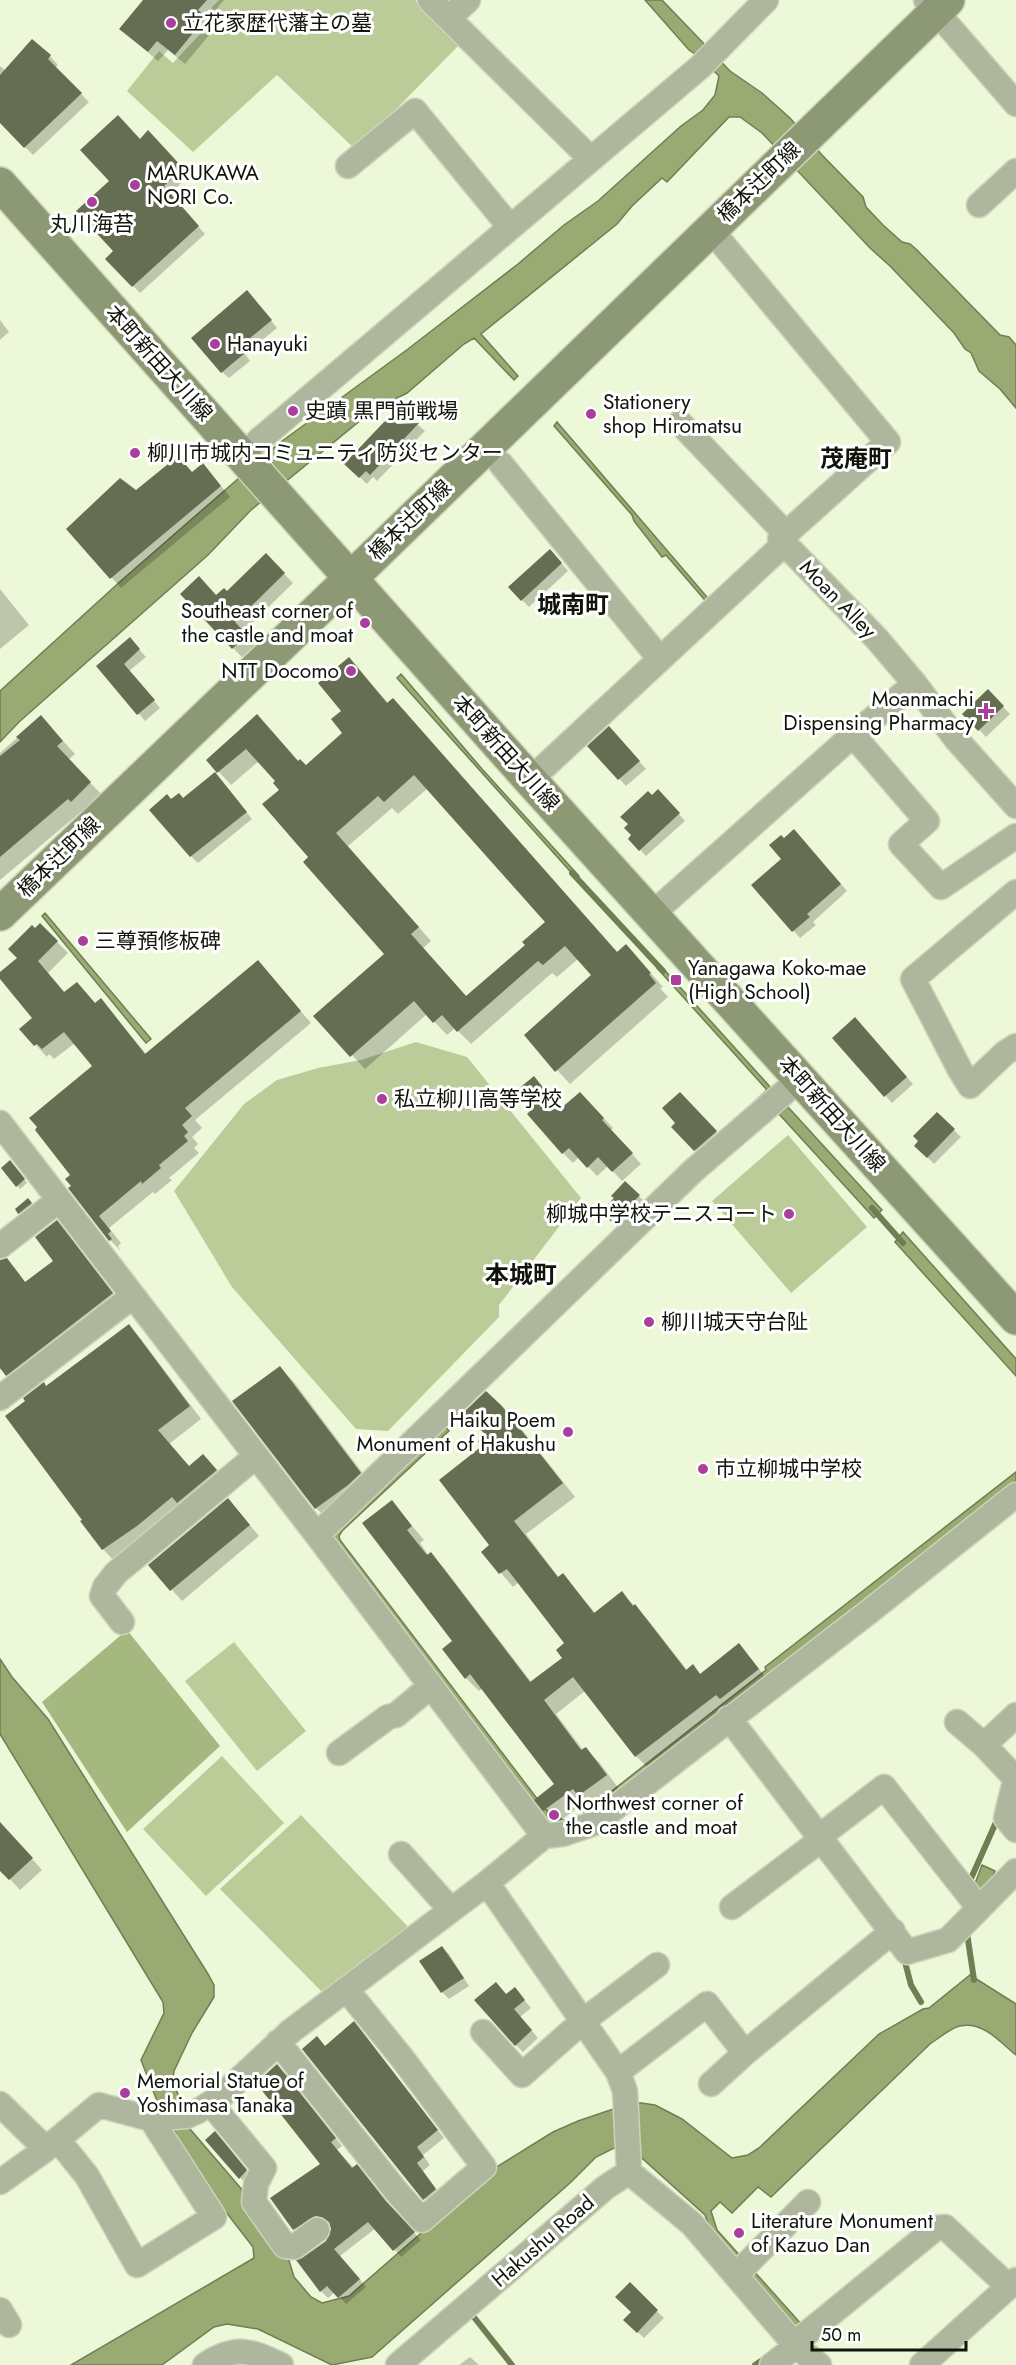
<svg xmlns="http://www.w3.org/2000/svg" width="1016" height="2365" font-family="Jost,'Noto Sans JP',sans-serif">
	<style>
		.green { fill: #bc9 }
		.forest { fill: #a5b87f }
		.water { fill: #99ab72; stroke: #707e53; stroke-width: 1.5 }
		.shadow { fill: #0003; fill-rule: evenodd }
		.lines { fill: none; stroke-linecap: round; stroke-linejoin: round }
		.stream { stroke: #707e53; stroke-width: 6 }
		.building { fill: #656e52; fill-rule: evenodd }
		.minor-casing { stroke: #cad4b7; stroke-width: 27 }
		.secondary-casing { stroke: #cad4b7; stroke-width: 36 }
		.minor { stroke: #aeb79d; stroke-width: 24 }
		.secondary { stroke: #8d9974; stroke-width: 33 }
		.poi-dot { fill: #aa3e9d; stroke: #fff; stroke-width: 2 }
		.labels { text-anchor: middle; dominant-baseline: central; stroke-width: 6; stroke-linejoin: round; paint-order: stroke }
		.poi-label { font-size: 21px; fill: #11140a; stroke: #fff; text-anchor: start }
		.street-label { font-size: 21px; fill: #11140a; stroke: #fff }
		.quarter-label { font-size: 24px; font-weight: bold; fill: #11140a; stroke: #fff }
	</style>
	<rect width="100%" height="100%" fill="#edf8d8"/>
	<path class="green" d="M219,0H415L460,44L356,150L277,75L193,152L127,91L159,51L173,63L217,16L211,8Z
		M416,1042L467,1057L581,1198L499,1305V1317L388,1431L356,1429L232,1287L174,1191L244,1104L277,1080L318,1068L361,1060Z
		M788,1135L867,1227L791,1293L712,1201Z
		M234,1642L306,1731L257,1771L185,1681Z
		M222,1756L284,1823L206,1896L143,1829Z
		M301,1815L411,1930L324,1994L220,1889Z"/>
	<path class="forest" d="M127,1630L220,1746L127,1832L42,1702Z"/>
	<path class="water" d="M645,0H662L730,71L762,93L790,118L822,155L863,197L866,207L883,225L902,242L910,244L917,250L1000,335L1009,337L1016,345V408L1000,389L979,371L971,353L965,349L954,333L890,266L870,248L762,133L740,117H729L667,182L662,178L632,206L617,224L481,334L518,376L514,380L474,338L464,344L407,393L372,411L251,510L208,555L19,722L0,742V691L123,579L278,444L408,349L518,264L564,225L598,201L681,126L703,110L715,95L719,76L698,56L689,50Z
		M557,422L713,604L710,606L666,555L662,557L634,521L632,515L554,426Z
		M401,674L482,769L579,876L577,879L397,678Z
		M45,913L151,1039L146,1043L42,916Z
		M660,965L772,1089L682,1168L767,1090L657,968Z
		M788,1107L882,1210L874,1218L779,1114Z
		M903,1232L1016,1359V1376L895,1242Z
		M442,1423L449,1431L342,1531L339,1536L340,1540L545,1809C562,1823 566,1823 585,1812L766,1670L765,1667L1016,1472V1487L585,1821L548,1826L325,1535Z
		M0,1659L12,1677L48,1719L208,1974L214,1985V1997L192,2033L174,2071L173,2079L184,2113L190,2129L250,2199L285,2247L294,2277L311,2297L322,2303L349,2296L498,2166L553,2132L578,2121L634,2102L655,2105L682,2119L732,2158L748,2155L759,2148L879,2034L923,2009L929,2008L970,1975L1016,2004V2055C1000,2042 983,2021 960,2026C950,2028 940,2038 931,2043L771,2197L758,2187L732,2213L720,2202L711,2211L717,2230L804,2327L801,2333L711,2232L705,2215L634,2151L618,2146L596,2157L570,2183L372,2357L332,2365L258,2329L227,2324L214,2327L162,2365H71L254,2258L253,2247L189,2164L174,2129L161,2111L141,2060L164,2013L163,2002L0,1734Z
		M982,1865L995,1871L986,1894L973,1889Z"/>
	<path class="shadow" d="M143,0H224L207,20L215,28L185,64L168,50L158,61L131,38Z
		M50,56L58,65L55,68L89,102L33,155L0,122V66L6,71Z
		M148,132L189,176L169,194L205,234L140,293L107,259L115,251L111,181Z
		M254,299L277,328L245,354L250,361L229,378L222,372Z
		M0,320L9,332L0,340Z
		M397,425H418L425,431L377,481L373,477L367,484L346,464Z
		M178,458L193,473L213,476L230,497L121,588L68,529L136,492Z
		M266,555L293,583L243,632L255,646L242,657L233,648L216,597L227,593Z
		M557,558L568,571L529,607L522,600Z
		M0,589L29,625L0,649Z
		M136,646L146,657L129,671L160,708L145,721L98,666Z
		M349,659L389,704L393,700L406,713L618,953L639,960L663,987L660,988L668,997L570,1084L557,1070L593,976L578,959L557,977L552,973L471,1044L455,1028L447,1035L427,1014L365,1069L316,1016L386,954L310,858L277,781L259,761L231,785L208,760L270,729L299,762L306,767L344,733V711ZM428,788L548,922L527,945L467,997L423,948L431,941L348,846L392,808L398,814Z
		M988,691L1010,714L986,737L964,714Z
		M41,717L75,754L68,760L103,796L85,814L82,811L0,880V753Z
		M616,735L646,769L626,786L589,746Z
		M222,781L252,819L198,863L191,856L171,801L183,800Z
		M652,797L665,798L685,821L646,856L630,839Z
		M801,838L847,891L813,922L816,925L800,938L753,885L783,859L784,840Z
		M40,925L68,953L48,973L65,993L77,984L96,1004L101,1000L147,1055L258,962L311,1023L195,1120L202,1128L192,1137L198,1144L194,1148L199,1153L169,1178L172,1180L155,1194L153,1192L109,1228L121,1243L118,1246L121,1251L110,1240L73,1186L72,1175L94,1066L75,1043L54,1059L49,1054L47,1057L21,1029L34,1018L0,977V974L19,958Z
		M862,1026L913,1084L892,1103L834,1038Z
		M680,1094L723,1139L702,1157L673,1127L677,1123Z
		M590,1103L613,1128L611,1130L641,1164L622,1181L608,1166L597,1176L579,1157L573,1163L563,1153Z
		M937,1114L961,1137L934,1164L916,1146Z
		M13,1165L27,1183L20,1189L3,1168Z
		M625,1183L646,1203L620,1229L603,1212Z
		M28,1200L35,1207L26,1220L19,1213Z
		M64,1229L119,1301L14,1382L2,1368L0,1370V1260L14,1267L26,1283L55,1261Z
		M129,1326L141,1339L201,1419L169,1444L190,1467L203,1456L229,1483L115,1562L103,1549L47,1387Z
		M280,1368L294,1382L374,1488L331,1523L316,1508L234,1402Z
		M501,1407L515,1421L575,1497L526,1534L559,1578L563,1575L596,1614L622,1593L648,1620L687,1670L693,1666L701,1675L739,1645L771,1683L649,1769L636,1756L585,1691L556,1714L583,1750L585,1749L599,1762L619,1789L593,1808L586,1802L557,1823L537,1800L556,1784L483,1688L479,1691L466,1678L454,1641L392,1502L424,1540L420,1543L429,1556L431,1555L444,1568L532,1683L564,1658L566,1643L519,1582L513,1587L483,1552L491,1545L484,1447Z
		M238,1511L259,1536L182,1601L150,1565Z
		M0,1823L42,1870L20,1890L0,1868Z
		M442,1947L449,1954L469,1986L449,1999L442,1992Z
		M507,1996H521L531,2008L520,2017L538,2038L523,2052L516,2045Z
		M361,2030L444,2138L423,2155L430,2165L423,2171L442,2197L431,2206L304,2049L326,2047Z
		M284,2072L342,2146L337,2150L421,2240L401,2257L376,2228L340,2256L366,2287L346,2304L335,2292L328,2298L321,2291L327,2242L333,2229L331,2223L322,2222L302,2236L295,2229L322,2165Z
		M207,2140H222L253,2178L247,2185Z
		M630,2285L664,2318L644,2338L625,2320L633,2312Z
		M470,2357L479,2365H459Z"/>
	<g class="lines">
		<path class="stream" d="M572,873L663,971
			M872,1208L903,1243
			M969,1883L997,1820
			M967,1933L974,1980
			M904,1958L911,1985L921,2002
			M473,2316L512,2365
			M755,2365L767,2357"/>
	</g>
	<path class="building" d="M143,0H207L198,10L206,17L175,55L157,41L148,52L119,29Z
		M32,39L51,55L48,59L82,93L24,148L0,123V75Z
		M118,115L140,139L148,130L183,168L164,186L199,226L132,287L105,259L113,251L76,211L109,181L80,150Z
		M247,290L272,320L239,347L245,353L221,373L191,338Z
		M392,419L397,424L419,423L370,475L366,471L359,478L344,464L384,422Z
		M178,456L192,472L203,463L221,486L110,579L66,529L120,478L136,490Z
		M550,549L562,563L521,601L508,587Z
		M266,553L285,573L235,622L247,635L232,649L180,594L199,576L216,595L224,588L227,591Z
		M130,637L140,649L124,664L155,700L137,715L96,666Z
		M349,657L387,703L393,698L617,952L626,944L651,973L649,974L656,983L555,1072L524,1035L591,975L565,946L543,965L538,961L457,1032L442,1015L433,1023L414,1001L350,1057L313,1016L384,954L303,862L308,857L262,804L279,790L273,783L275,781L246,749L217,773L206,760L257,714L298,761L300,759L306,765L342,733L331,719L341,711L318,683ZM414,775L545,922L522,942L525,945L466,996L411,934L419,927L336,833L378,796L384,802Z
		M988,689L1004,706L978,731L962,714Z
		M41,715L63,741L57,746L91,782L71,802L68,799L0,857V756L20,740L16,737Z
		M609,726L640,761L618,780L587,746Z
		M215,772L247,812L190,857L149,810L167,794L171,799L179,793L183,798Z
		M658,789L680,813L639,851L628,839L631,835L624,828L628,824L620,817L648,791L652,795Z
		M794,829L841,884L807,914L810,917L792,932L751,885L781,859L769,845L781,835L784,838Z
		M40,923L58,941L38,961L64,992L77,982L95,1003L101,998L145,1054L258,960L301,1011L185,1108L192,1116L182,1125L188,1132L184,1136L188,1141L159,1165L161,1168L142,1184L141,1181L99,1216L111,1231L108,1234L112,1239L109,1241L68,1188L71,1186L65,1179L70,1175L35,1130L37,1127L29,1118L92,1066L64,1032L42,1049L37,1044L34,1046L19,1029L32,1018L0,979V972L17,958L8,949L32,925L35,928Z
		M855,1017L907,1077L884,1097L832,1038Z
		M534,1076L560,1109L580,1092L604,1118L602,1120L633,1153L612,1172L598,1157L587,1168L569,1148L562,1154L527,1114L532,1109L517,1090Z
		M680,1092L717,1131L694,1151L671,1127L675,1123L662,1108Z
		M937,1112L955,1129L927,1158L914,1146L918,1141L913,1136Z
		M10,1160L25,1179L16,1187L1,1168Z
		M625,1181L640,1195L613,1223L600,1212L614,1198L611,1196Z
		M28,1198L32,1203L18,1214L15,1209Z
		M57,1220L113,1293L6,1376L0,1368V1260L7,1258L25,1282L53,1261L35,1237Z
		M129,1324L190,1406L158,1430L189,1466L203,1454L217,1470L177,1503L172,1497L137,1526L102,1550L80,1521L82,1520L5,1416L25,1401L23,1398L44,1382L46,1386Z
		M280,1366L361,1473L348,1485L315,1509L232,1401Z
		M486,1391L502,1406L563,1483L514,1521L558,1577L563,1573L594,1613L622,1591L633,1606L635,1604L686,1670L693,1664L700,1674L739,1643L759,1669L720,1699L716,1695L635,1757L573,1677L544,1700L581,1750L586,1747L607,1775L578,1796L573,1789L543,1811L534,1800L554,1784L470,1674L465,1679L442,1649L452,1641L362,1523L392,1500L412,1526L407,1530L427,1555L431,1552L530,1682L562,1658L556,1650L564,1643L507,1569L499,1574L481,1552L489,1545L439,1480L482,1446L478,1441L486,1435L463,1413Z
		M228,1498L250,1525L170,1591L148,1565Z
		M0,1822L33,1858L9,1880L0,1871Z
		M442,1946L464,1978L441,1993L419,1961Z
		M496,1982L506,1994L515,1987L525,2000L514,2009L532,2030L515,2046L474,2000Z
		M354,2021L438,2130L417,2147L424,2157L417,2163L436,2189L423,2200L302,2049L317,2036L325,2046Z
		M277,2064L336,2138L331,2142L352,2168L357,2164L386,2201L415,2232L393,2251L368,2222L334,2249L360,2279L338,2298L327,2286L320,2292L296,2260L302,2258L326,2241L331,2229L329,2222L322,2217L315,2216L293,2230L270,2198L320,2164L256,2083Z
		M215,2131L247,2170L239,2179L205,2140Z
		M630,2282L658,2310L637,2333L623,2320L631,2312L615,2297Z"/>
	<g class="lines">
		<g class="minor-casing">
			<path id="minor" d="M430,0L591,159
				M926,0L1016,104
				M449,18L468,0
				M348,166L415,111L510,227
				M979,205L1016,171
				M721,242L888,442L780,539L877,639L915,684L956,739L1016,806
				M680,423L786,534
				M258,441L700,67L766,0
				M501,464L660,659
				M853,735L927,821L901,844L941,887L1016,836
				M530,780L784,544
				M1016,892L913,979L960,1070L970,1086L1005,1053L1016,1046
				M652,914L853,735L915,684
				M0,1123L317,1535L544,1836
				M0,1246L59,1200
				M0,1398L133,1296
				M317,1535L694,1170L800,1079
				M122,1622L102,1596L105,1587L116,1573L256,1456
				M729,1718L907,1952L948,1940L1016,1871
				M957,1722L984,1745L1015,1778
				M984,1745L1016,1715
				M339,1753L388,1717L396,1715L431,1686
				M1016,1777L1006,1818L1016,1830
				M820,1836L884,1787L979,1908
				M401,1854L451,1910
				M487,1883L618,2072L625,2091L629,2172
				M732,1907L822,1839
				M483,2032L522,2075L583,2021L657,1965
				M278,2042L397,2192L422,2220L484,2167L402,2058L346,1989
				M618,2072L707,2004L745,2053L893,1931
				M711,2084L745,2053
				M0,2104L46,2149
				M211,2104L264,2168L256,2184L254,2202L285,2246L294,2247L317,2230
				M58,2140L87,2176L137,2265L214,2217L151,2119
				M0,2182L46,2149L99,2105L151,2119L187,2116L198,2111L219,2098L291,2031L487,1883L544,1836L563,1834L595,1823L870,1611L1016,1495
				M736,2275L808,2202
				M0,2310L9,2325
				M795,2343L936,2228L945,2227L1009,2287
				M205,2365C236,2345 249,2350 281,2365
				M398,2365L606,2187L629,2172L692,2224L796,2346L819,2365
				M772,2365L796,2346
				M922,2365L1016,2280"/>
		</g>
		<g class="secondary-casing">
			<path id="secondary" d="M0,184L530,780L1016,1318
				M0,914L351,578L948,0"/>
		</g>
		<use href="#minor" class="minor"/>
		<use href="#secondary" class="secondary"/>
	</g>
	<g class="poi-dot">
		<circle cx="171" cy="23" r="6"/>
		<circle cx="135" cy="185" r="6"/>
		<circle cx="92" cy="202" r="6"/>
		<circle cx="215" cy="344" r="6"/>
		<circle cx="293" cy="411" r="6"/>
		<circle cx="591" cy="414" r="6"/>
		<circle cx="135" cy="453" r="6"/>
		<circle cx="365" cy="623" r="6"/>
		<circle cx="351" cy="671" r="6"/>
		<path d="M983 702h6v6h6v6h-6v6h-6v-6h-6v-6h6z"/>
		<circle cx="83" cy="941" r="6"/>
		<rect x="670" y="974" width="12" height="12" rx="3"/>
		<circle cx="382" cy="1099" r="6"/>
		<circle cx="789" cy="1214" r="6"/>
		<circle cx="649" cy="1322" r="6"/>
		<circle cx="568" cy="1432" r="6"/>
		<circle cx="703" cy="1469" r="6"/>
		<circle cx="554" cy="1815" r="6"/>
		<circle cx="125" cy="2093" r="6"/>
		<circle cx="739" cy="2233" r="6"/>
	</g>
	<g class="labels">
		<g class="poi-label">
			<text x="183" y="23">立花家歴代藩主の墓</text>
			<text x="147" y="173">MARUKAWA<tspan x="147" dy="24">NORI Co.</tspan></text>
			<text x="92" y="224" text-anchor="middle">丸川海苔</text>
			<text x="227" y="344">Hanayuki</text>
			<text x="603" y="402">Stationery<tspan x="603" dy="24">shop Hiromatsu</tspan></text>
			<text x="305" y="411">史蹟 黒門前戦場</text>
			<text x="147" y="453">柳川市城内コミュニティ防災センター</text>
			<text x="353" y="611" text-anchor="end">Southeast corner of<tspan x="353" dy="24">the castle and moat</tspan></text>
			<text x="339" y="671" text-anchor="end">NTT Docomo</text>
			<text x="974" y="699" text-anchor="end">Moanmachi<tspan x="974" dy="24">Dispensing Pharmacy</tspan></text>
			<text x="95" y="941">三尊預修板碑</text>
			<text x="688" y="968">Yanagawa Koko-mae<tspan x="688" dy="24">(High School)</tspan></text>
			<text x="394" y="1099">私立柳川高等学校</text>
			<text x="777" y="1214" text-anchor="end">柳城中学校テニスコート</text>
			<text x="661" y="1322">柳川城天守台阯</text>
			<text x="556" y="1420" text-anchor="end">Haiku Poem<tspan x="556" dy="24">Monument of Hakushu</tspan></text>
			<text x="715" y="1469">市立柳城中学校</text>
			<text x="566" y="1803">Northwest corner of<tspan x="566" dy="24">the castle and moat</tspan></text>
			<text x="137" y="2081">Memorial Statue of<tspan x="137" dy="24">Yoshimasa Tanaka</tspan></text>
			<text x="751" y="2221">Literature Monument<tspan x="751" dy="24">of Kazuo Dan</tspan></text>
		</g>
		<g class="street-label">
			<text transform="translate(759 182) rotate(-44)">橋本辻町線</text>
			<text transform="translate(159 363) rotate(48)">本町新田大川線</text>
			<text transform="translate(410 520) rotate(-44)">橋本辻町線</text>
			<text transform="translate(838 599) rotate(46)">Moan Alley</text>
			<text transform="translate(506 753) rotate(48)">本町新田大川線</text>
			<text transform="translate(59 857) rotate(-44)">橋本辻町線</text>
			<text transform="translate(832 1114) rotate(48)">本町新田大川線</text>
			<text transform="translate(543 2241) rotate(-41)">Hakushu Road</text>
		</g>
		<g class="quarter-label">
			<text x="856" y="458">茂庵町</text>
			<text x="573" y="604">城南町</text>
			<text x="521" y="1274">本城町</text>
		</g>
	</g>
	<path d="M812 2341v9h154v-9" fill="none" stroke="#11140a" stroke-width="3"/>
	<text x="821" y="2341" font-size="18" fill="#11140a" stroke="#ffffff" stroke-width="4.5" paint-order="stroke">50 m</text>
</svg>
